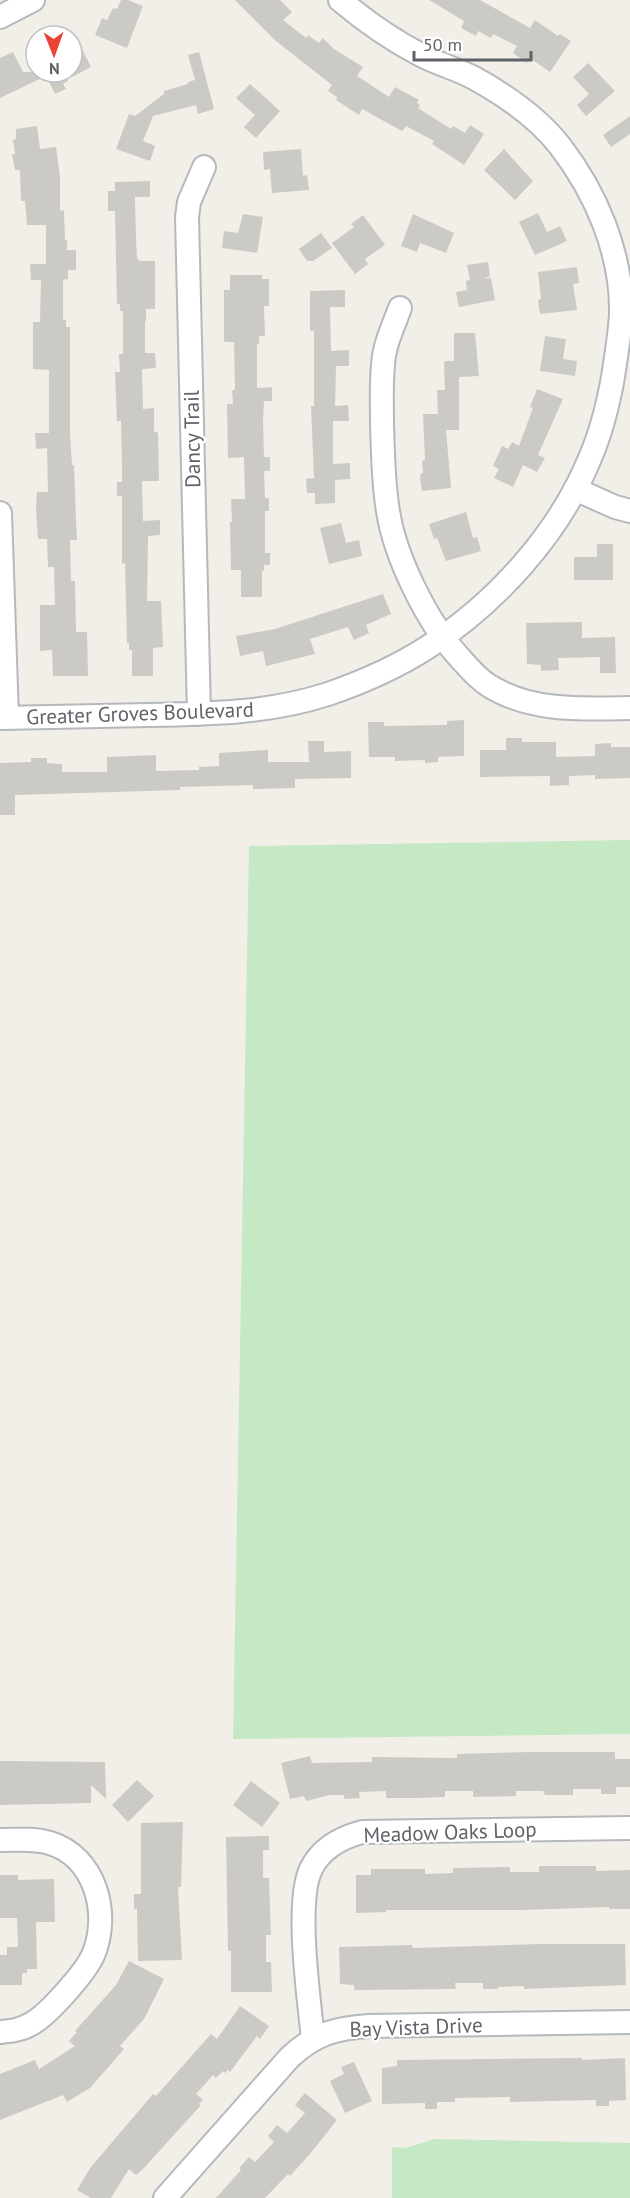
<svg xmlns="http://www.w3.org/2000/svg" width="630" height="2198" font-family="'PT Sans',sans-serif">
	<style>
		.green { fill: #c5e8c5 }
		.building { fill: #cccac5 }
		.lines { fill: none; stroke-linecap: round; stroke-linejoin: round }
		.minor-casing { stroke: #b5b8bc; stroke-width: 26 }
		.minor { stroke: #fff; stroke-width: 22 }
		.labels { text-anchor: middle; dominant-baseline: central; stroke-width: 4.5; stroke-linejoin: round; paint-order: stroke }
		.street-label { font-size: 21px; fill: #5f6368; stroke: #fff }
	</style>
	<rect width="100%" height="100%" fill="#f1efe8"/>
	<path class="green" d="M630,840V1734L233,1739L249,846Z
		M434,2139L630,2143V2198H392V2147L406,2148Z"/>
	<path class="building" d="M121,0H128L143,6L127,48L95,35L102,18L107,20L113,8L117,9Z
		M235,0H280L292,12L283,20L306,38L308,35L319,43L323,38L334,49L363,67L357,76L389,97L395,87L419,100L417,103L420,105L418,108L451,129L453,126L465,133L470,125L484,134L464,165L432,144L434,141L406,126L402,131L362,109L359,115L336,100L337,97L328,91L332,85L276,41Z
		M429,0H480L530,28L535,20L558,36L560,34L571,41L550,72L530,58L527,63L513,53L517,46L493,34L491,38L478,31L476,36L461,28L464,21Z
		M81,47L91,67L72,77V52Z
		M13,52L23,72H64L68,81L63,84L66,89L55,94L46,76L0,98V58Z
		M199,52L214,109L198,114L196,105L153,116L143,141L155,146L150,161L116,149L129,114L135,116L164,94V91L188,84V82L195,80L188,55Z
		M588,63L615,91L586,116L577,105L589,94L573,77Z
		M250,84L280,111L256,138L244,127L255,115L236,98Z
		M630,116V134L611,147L603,135Z
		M37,126L40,149L56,147L60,177V211L64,210L65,240H67V250H76V270H68V279L63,280V320H66V327H70V433L72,465H74L76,521L77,540H70L71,581H75L76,632H87L88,676H53L52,650L40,651V605H55L54,567H48L47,539H38L36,507L37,492H48L47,448L36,449L35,433H49V370L33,369V322H40L41,280H31L30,264H46V225H27L25,201H21L20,170H15L12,154H15L13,140L16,139V129Z
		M301,149L303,176L307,175L309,190L272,193L270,169L264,170L263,152Z
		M504,149L533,181L515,200L484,170Z
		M150,181V197H135L136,238L137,259H139V261H155V309H146V321H145V353H155L156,368L142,369L143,409L154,408V431L158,433L159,481H142L143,521L160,520V535L148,536L147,601H161L163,647L153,648V676H132V650H129V643H127L125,563L122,564V496H117V482H122V465L121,421H117L115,372H120L119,354H123V311H120V304H117L115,211H108V191H115V182Z
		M538,213L547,232L560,226L567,241L535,255L519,222Z
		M243,214L263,217L257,253L222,248L224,231L238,233Z
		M413,214L454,233L446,253L420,243L417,252L401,246Z
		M363,215L385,245L365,259L368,264L355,274L332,243L354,227L351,224Z
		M321,233L332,248L313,261H307L299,249Z
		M488,262L490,276L484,279L491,278L495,300L459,307L456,292L467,290L466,281L470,280L467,265Z
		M577,267L579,283L573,284L577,310L540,314L538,300L541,299L538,272Z
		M230,275H262V279H269V306H264L265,336H259V344H257V388L272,387V401H264L263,420L264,457H270V471H264L265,498H269V511H265V553H270V565H264V571H262V597H241V570H231L230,522H232L231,499H245L244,457L228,458L227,404H233L232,391L235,389L234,342H226L224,341V290H230Z
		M345,290V307H330L331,351L349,350V366H336L335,406L348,405L349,421H333V464L350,463V479L335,480V503L315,504V493H307L306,479L314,478L311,406H314V331H310V291Z
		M454,333H475L479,376L459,377V430H446L451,488L422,491L420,477L421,473H423L422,461L425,460L423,414H438L437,390H445L444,363L445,361H454Z
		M545,336L566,339L563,359L577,361L575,376L540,371Z
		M537,389L563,399L538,455L545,458L537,472L523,465L513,487L494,478L499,469L493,466L502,446L508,449L512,442L519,446L533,408L530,407Z
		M466,512L473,538L477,537L481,551L446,561L437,538L434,539L429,524Z
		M341,523L346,543L359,540L362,556L329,564L320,528Z
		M597,544H613V580H574V557H597Z
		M383,594L391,614L366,625L369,633L354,640L348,627L310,639L315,654L266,666L263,651L240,656L236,636L275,629Z
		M582,622V638L615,637L616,673H600V657L558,658L559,670L541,671V665L527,664L526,623Z
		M464,720V756L438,757V762L425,763V760L395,761V757H369L368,722H384V726L447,725V721Z
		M506,738H522V742H556V757L595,756V744L611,743V747H630V778L595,779V775L569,776V785L550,786V776L480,777V750H506Z
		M308,741H324V752L351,751V778L295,779V788L253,789V785L180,787V790L15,795V815H0V763L31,762V758H47V763L62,764V772H107V757L156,755V771L199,770V767L219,766V753L268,750V762H309Z
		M531,1752H615V1759H630V1787H616V1794H601V1789H573V1795H545L543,1791H516V1796L473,1797V1791H445V1797L415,1798H386V1791L359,1792L360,1798L344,1799V1795H330L306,1801L304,1796L290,1799L281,1763L310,1756L312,1763L372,1762V1757L457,1758V1754Z
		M0,1761L105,1762L106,1799L91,1785V1803L0,1805Z
		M137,1780L154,1796L128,1822L112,1805Z
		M251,1781L280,1803L262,1827L233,1805Z
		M183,1822L181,1887H178L182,1960L138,1961L137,1909H134V1894H141V1823Z
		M269,1836V1850H263V1878H269L271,1935H266V1962H271L272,1992H231V1951H228L226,1837Z
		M539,1866H596V1871L630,1870V1909H609V1907L524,1910H386V1912L356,1913V1875H371V1869H425V1874L453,1873V1868L510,1867V1872H539Z
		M0,1875H18V1880L54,1879L55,1922H36L37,1969H27V1973H22V1985H0V1955H7V1947H18L17,1918H0Z
		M540,1944H625L626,1985L524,1989V1986L498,1987V1989H483V1983H455L456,1989L354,1990V1985L340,1984L339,1947L412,1945L413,1948Z
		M129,1961L164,1979L144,2019L120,2046L124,2049L90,2088L67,2102L63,2095L0,2120V2074L35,2060L39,2069L75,2046L69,2041L77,2032L75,2031L116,1985Z
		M240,2006L269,2026L260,2039L257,2036L230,2072L228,2070L225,2073L223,2071L216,2078L213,2075L196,2094L203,2100L199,2104L201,2105L143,2169L136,2175L129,2169L111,2198H91L77,2190L91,2167L153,2094L156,2096L211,2034L217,2039Z
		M582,2058V2060L625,2058L626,2100L609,2101V2106H596V2100L510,2102V2097L455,2098V2102H437V2109H425V2103L382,2104V2068L397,2066V2060Z
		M354,2062L372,2101L345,2113L330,2081L344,2074L341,2067Z
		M305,2093L337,2120L310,2154L290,2176L288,2174L265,2198H216L241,2170L239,2168L249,2157L255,2162L274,2142L268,2136L277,2125L287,2133L305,2113L295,2105Z"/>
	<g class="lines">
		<g class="minor-casing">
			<path id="minor" d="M0,17L33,0
				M400,308C393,327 384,345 383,365C381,384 382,404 382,424C383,453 383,482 388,511C395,557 427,622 459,657C468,667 477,678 488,685C530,712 582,709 630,708
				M575,489L615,507L630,511
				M0,513L7,718
				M199,714L187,217L189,202L204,167
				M0,718C50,717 99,716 149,715C210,714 270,713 328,694C363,682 397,667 428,647C496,603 559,534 590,458C601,433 608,405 613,377C616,356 620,335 621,313C622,253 596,193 560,146C538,118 505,95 474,78C457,69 438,64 421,55C392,40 365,21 340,0
				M0,1840C17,1840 34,1838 50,1843C95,1857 110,1912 94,1953C87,1971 48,2015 31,2024C21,2030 11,2031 0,2032
				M313,2039C309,1999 295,1902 311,1869C321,1848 340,1838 362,1832L630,1828
				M165,2198L290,2057C315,2034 335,2028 369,2026L630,2022"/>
		</g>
		<use href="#minor" class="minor"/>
	</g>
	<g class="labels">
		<g class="street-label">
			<text transform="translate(192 439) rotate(-91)">Dancy Trail</text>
			<text transform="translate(140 713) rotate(-2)">Greater Groves Boulevard</text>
			<text transform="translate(450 1832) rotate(-2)">Meadow Oaks Loop</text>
			<text transform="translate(416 2027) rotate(-2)">Bay Vista Drive</text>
		</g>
	</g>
	<g transform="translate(54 54) rotate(179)"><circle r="28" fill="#ffffff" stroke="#bfc1c3" stroke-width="1.5"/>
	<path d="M0-4.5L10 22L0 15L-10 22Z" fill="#ea4335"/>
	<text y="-9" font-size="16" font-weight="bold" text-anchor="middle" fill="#5f6368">N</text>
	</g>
	<path d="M414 51v9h117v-9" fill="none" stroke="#5f6368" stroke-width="3"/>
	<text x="423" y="51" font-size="18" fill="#5f6368" stroke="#ffffff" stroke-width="4.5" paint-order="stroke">50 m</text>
</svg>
